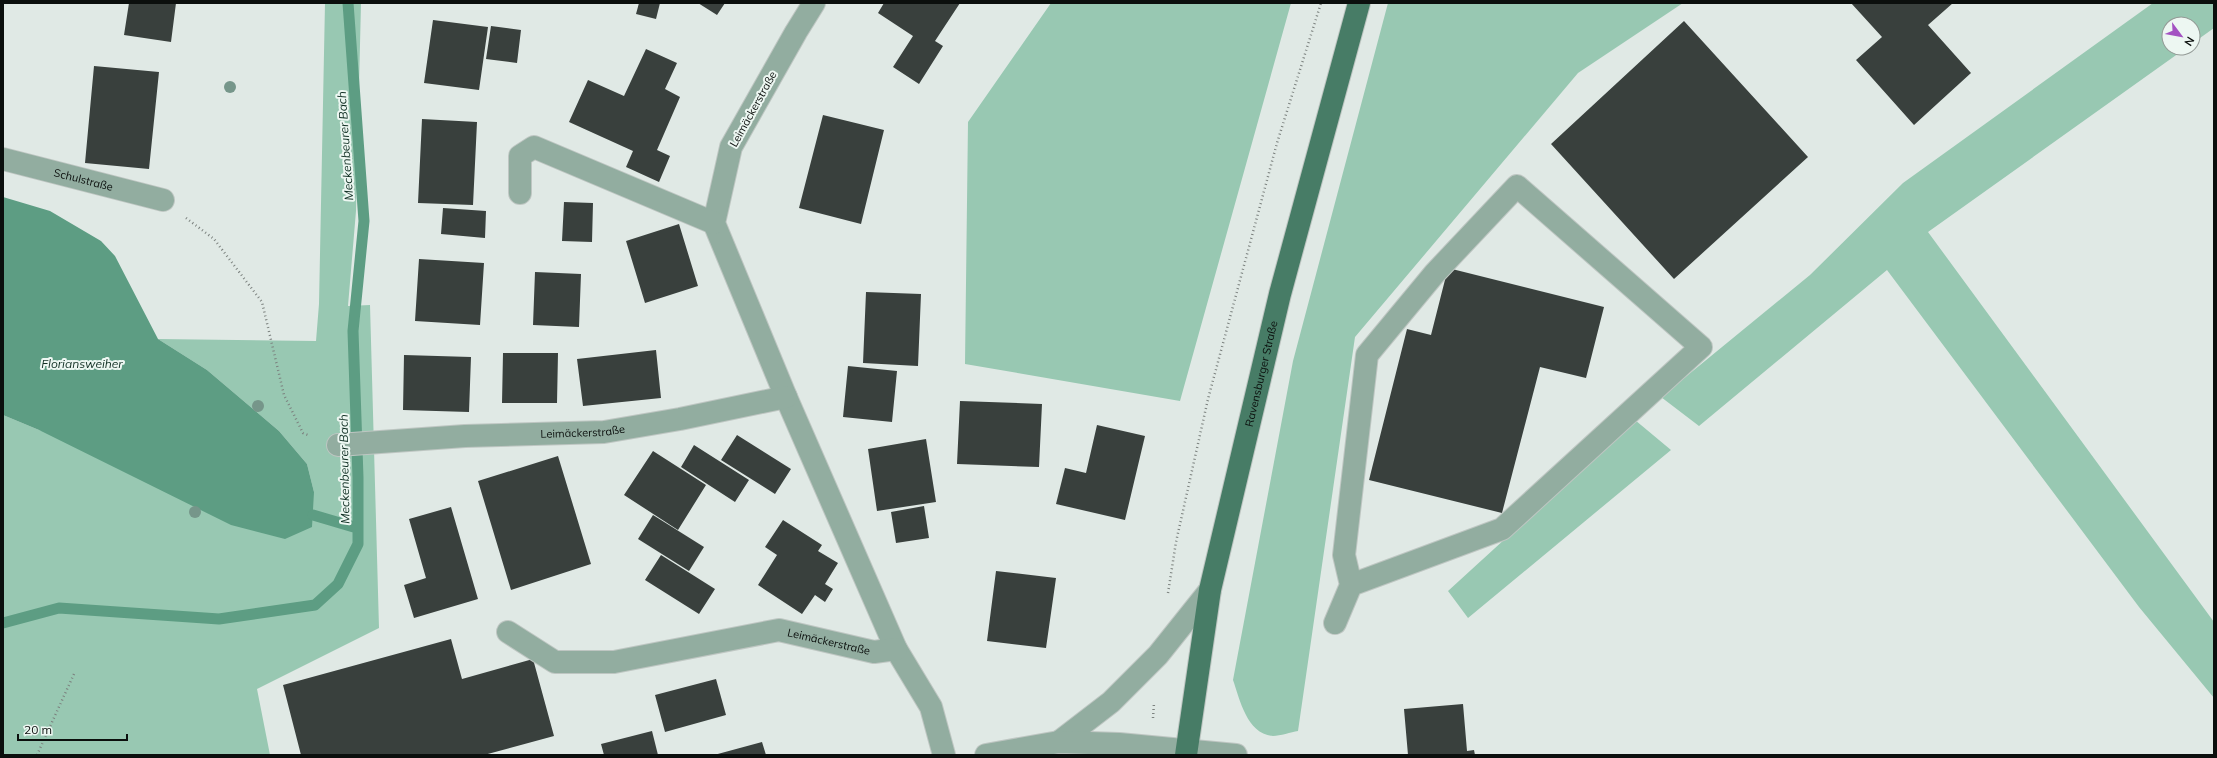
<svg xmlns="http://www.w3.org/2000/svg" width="2217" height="758" font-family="Mulish,sans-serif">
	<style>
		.green { fill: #98c8b2 }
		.water { fill: #5d9d83 }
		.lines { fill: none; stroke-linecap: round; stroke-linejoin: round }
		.stream { stroke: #5d9d83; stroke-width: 11 }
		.building { fill: #39403d }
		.minor-casing { stroke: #bec6c2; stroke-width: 24 }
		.major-casing { stroke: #bec6c2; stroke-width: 24 }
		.path { stroke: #7c827f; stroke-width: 2.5; stroke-dasharray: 1 3; stroke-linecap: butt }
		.minor { stroke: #92ada0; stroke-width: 22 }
		.major { stroke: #477c66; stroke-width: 22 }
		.tree { fill: #76968a }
		.labels { text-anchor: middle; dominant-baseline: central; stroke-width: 4; stroke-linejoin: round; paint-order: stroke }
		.street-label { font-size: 11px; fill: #0b0f0d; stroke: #edf7f2 }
		.water-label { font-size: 12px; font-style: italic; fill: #113024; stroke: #edf7f2 }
	</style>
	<rect width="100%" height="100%" fill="#e0e9e5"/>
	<path class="green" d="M325,3H361L356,211L348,306L370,305L379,628L257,689L270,755H3V415L39,430L314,492L307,464L279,431L207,370L158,339L316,341L319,304Z
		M1051,3H1291L1180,401L965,364L968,122Z
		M1388,3H1683L1578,73L1355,337L1298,731C1291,732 1280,736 1273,736C1247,734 1240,700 1233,680L1293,361Z
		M2153,3H2214V28L2193,43V24H2169V48H2186L1928,232L2214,622V698L2139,607L1887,270L1699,426L1661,397L1810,275L1903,183Z
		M1635,420L1671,450L1468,618L1448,591Z"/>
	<path class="water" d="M3,197L50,211L101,241L115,256L158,339L207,370L279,431L307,464L314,492L312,527L285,539L231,525L39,430L3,415Z"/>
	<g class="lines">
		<path class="stream" d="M313,515L357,528
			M3,623L59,608L219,619L315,605L338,584L358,544V478L353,331L364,221L348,3"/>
	</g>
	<path class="building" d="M129,3H176L171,42L124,35Z
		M639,3H660L656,19L636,14Z
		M698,3H725L717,15Z
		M884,3H960L935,41L943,46L919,84L893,67L913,36L878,13Z
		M1851,3H1953L1928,25L1971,73L1914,125L1856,60L1882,37Z
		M433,20L488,27L479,90L424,83Z
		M1684,21L1808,157L1674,279L1551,144Z
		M491,26L521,30L517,63L486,59Z
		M646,49L677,63L665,89L680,97L657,150L670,156L659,182L626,167L633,151L569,122L588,80L624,96Z
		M94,66L159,72L149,169L85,163Z
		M823,115L884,130L861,224L799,208Z
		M422,119L477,122L473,205L418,203Z
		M564,202L593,203L592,242L562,241Z
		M443,208L486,211L485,238L441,234Z
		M679,224L698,286L645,303L626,241Z
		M419,259L484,263L480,325L415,321Z
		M1448,268L1604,307L1586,378L1540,367L1502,513L1369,480L1407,329L1431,335Z
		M535,272L581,274L579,327L533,325Z
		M866,292L921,294L918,366L863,363Z
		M656,350L661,398L583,406L577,359Z
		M503,353H558L557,403H502Z
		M404,355L471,357L469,412L403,410Z
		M848,366L897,371L892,422L843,417Z
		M960,401L1042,404L1039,467L957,464Z
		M1097,425L1145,436L1125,520L1056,504L1065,468L1086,473Z
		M737,435L791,469L775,494L721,460Z
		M926,439L936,502L877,511L868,449Z
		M694,445L749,480L735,502L681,467Z
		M653,451L706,485L678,530L624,495Z
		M558,456L591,564L511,590L478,481Z
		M924,506L929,538L896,543L891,512Z
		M451,507L478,599L414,618L404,585L426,578L409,519Z
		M653,515L704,547L689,571L638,539Z
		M783,520L822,545L818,551L838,563L825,584L833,589L825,602L815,595L802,614L758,585L777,555L765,547Z
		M661,555L715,589L699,614L645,580Z
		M996,571L1056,578L1046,648L987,641Z
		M451,639L462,679L533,659L554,736L484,755H301L283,685Z
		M716,679L726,715L665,732L655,695Z
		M1463,704L1467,751L1474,750L1475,755H1408L1404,709Z
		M652,731L658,755H604L601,744Z
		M762,742L766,755H714Z"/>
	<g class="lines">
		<g class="minor-casing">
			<g id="minor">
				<path d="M814,3L796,32L731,147L714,223L786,397L896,649L931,707L944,755"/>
				<path id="s1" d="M3,159L163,200"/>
				<path d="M520,193V156L534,147L714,223"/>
				<path id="s2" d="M338,445L465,436L604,432L680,419L786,397"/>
				<path d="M1335,623L1351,585L1502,529L1701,347L1517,186L1435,273L1367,355L1344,555L1351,585"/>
				<path id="s3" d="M508,632L555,662H614L779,630L874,652L896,649"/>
				<path d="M1059,742L1111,702L1158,655L1210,590"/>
				<path d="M986,755L1059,742L1119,744L1236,755"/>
			</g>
		</g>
		<g class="major-casing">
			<g id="major">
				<path id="s4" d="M1186,755L1210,590L1280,294L1359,3"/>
			</g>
		</g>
		<path class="path" d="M186,218L214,239L262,302L284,395L303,433L310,436
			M1168,593L1176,542L1208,399L1277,143L1321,3
			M1153,718L1154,703
			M37,755L74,674"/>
		<use href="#minor" class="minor"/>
		<use href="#major" class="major"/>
	</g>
	<g class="tree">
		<circle cx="230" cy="87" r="6"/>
		<circle cx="258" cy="406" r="6"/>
		<circle cx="195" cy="512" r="6"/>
	</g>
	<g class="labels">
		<g class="street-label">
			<text transform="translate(753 109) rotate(-61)">Leimäckerstraße</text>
			<text stroke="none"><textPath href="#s1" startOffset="83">Schulstraße</textPath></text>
			<text stroke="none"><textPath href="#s4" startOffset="389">Ravensburger Straße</textPath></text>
			<text stroke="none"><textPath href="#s2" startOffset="245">Leimäckerstraße</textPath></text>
			<text stroke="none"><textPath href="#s3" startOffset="334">Leimäckerstraße</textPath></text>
		</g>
		<g class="water-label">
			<text transform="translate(345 146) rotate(-94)">Meckenbeurer Bach</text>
			<text x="82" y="363">Floriansweiher</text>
			<text transform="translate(344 469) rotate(-91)">Meckenbeurer Bach</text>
		</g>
	</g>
	<rect width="2217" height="758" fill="none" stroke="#0b0f0d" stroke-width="8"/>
	<g transform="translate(2181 36) rotate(122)"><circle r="19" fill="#edf7f2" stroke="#939a96"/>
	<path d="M0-3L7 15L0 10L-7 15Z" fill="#a352c2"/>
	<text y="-6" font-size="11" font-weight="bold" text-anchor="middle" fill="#0b0f0d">N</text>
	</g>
	<path d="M18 734v6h109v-6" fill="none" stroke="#0b0f0d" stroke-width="2"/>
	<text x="24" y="734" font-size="12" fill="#0b0f0d" stroke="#edf7f2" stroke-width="3" paint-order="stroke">20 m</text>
</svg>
